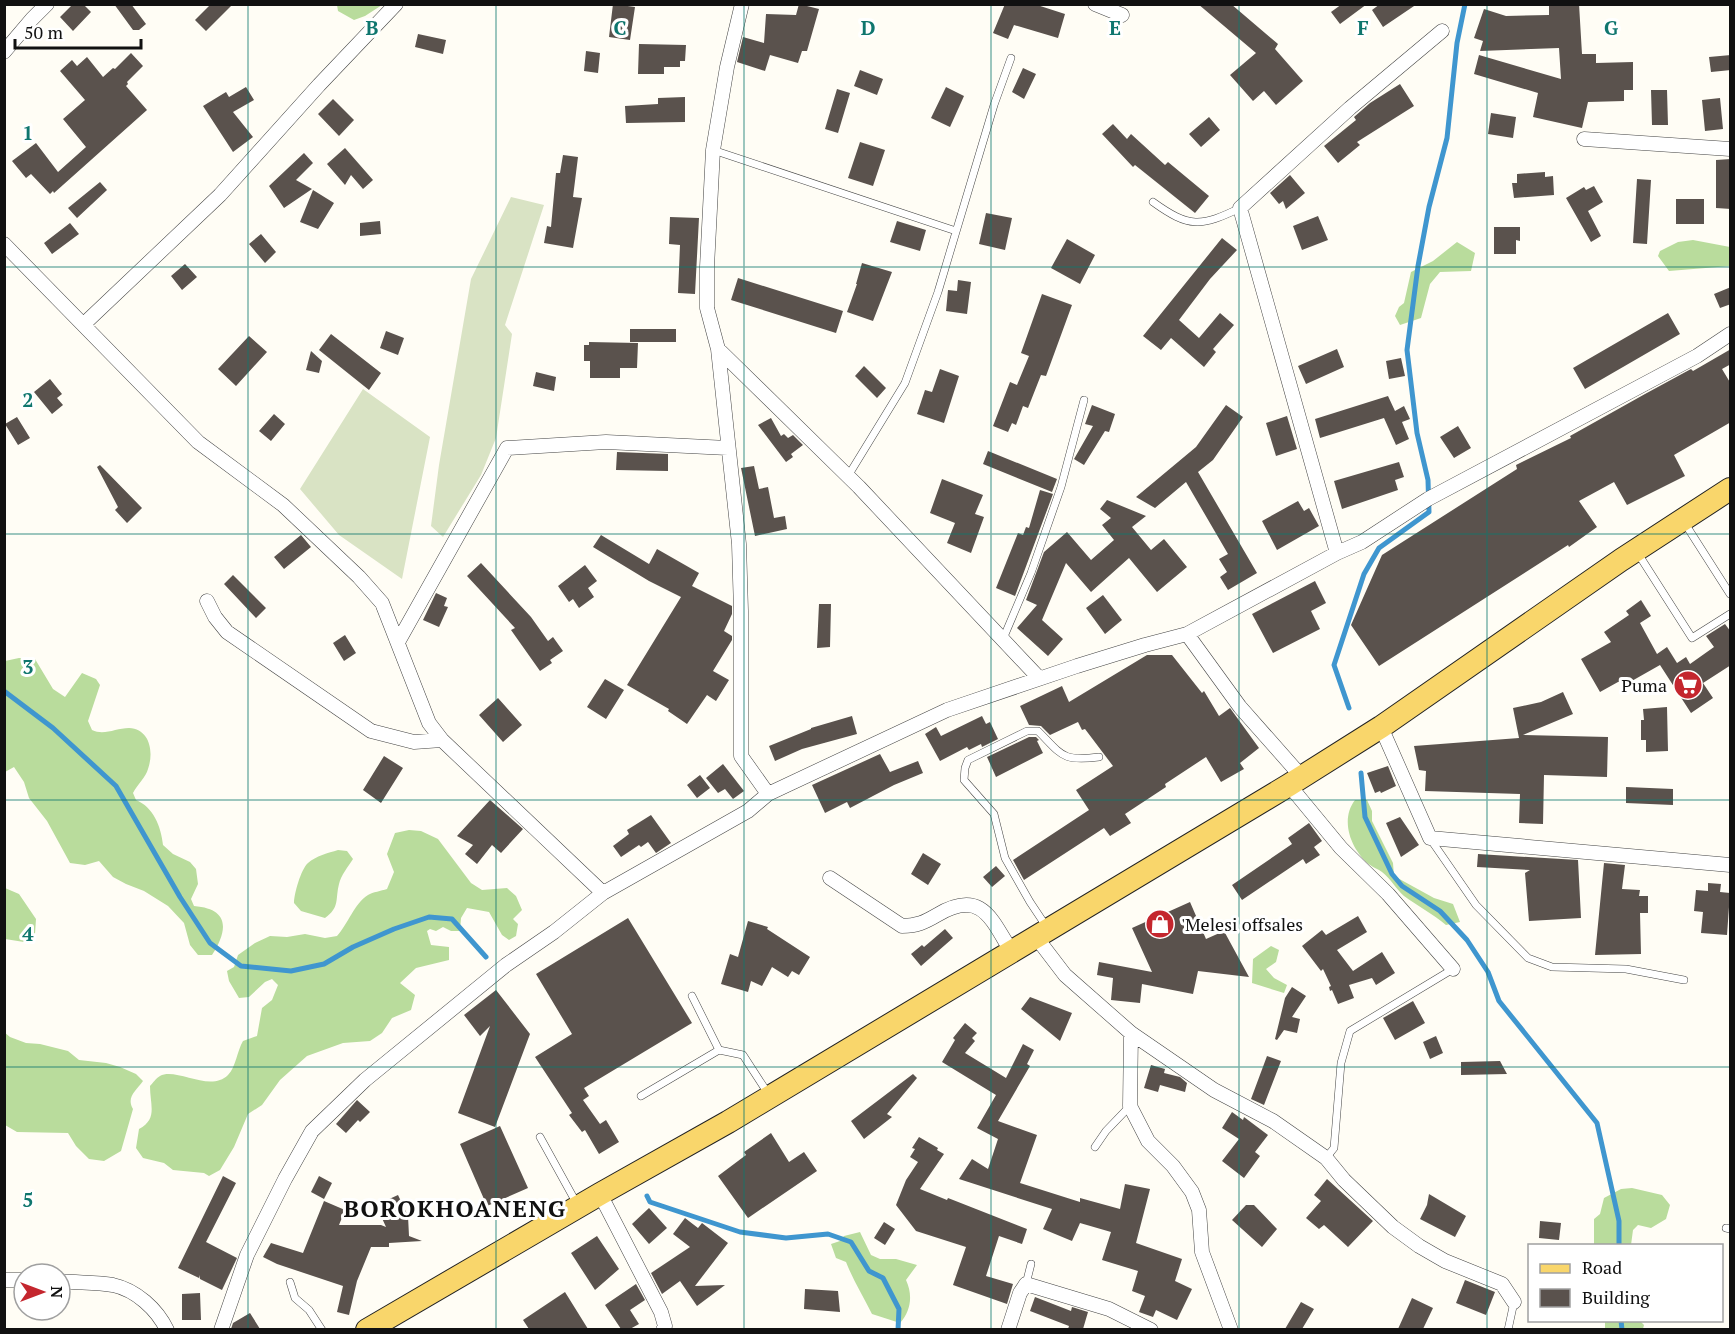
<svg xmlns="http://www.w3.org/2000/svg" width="1735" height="1334" font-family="'PT Serif',serif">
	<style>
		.forest { fill: #b9dc9c }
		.cemetery { fill: #d9e3c4 }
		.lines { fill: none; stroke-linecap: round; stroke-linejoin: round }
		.stream { stroke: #3f96cf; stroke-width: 5 }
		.building { fill: #5a524d }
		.service-casing { stroke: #444; stroke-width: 8 }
		.minor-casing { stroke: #444; stroke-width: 15 }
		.primary-casing { stroke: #222; stroke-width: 24 }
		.service { stroke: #fff; stroke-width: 7 }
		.minor { stroke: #fff; stroke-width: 14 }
		.primary { stroke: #f9d66b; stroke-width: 22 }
		.grid { fill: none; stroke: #0f766e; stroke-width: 1.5; stroke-opacity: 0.55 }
		.labels { text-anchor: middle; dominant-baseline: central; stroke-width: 6; stroke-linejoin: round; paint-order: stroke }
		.poi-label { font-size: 18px; fill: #111; stroke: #fff; text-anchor: end }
		.district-label { font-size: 24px; font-weight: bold; letter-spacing: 1.5px; fill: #111; stroke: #fff }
		.grid-label { font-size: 20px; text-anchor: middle; font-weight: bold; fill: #0f766e; stroke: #fff; stroke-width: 6; stroke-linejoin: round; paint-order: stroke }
	</style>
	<rect width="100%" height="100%" fill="#fffdf5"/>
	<path class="forest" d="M337,5V4L382,5L365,16L354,20L338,11Z
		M1693,240L1730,247V266L1669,271L1658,256L1660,251L1678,242Z
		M1457,242L1475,253L1471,271L1440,272L1430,284L1421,318L1400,325L1395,316L1399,307L1404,303L1411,272L1433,261Z
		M19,658L35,659L53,689L65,697L82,673L96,679L100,685L88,721L92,730C104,736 116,728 129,728C150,729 154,752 148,769C146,777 137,785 133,793L136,800C153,807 161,826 163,845L173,854L190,862L196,869L198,884L191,899L194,906C230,909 228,930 212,955H198L190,945L184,923L168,906L144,891L126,884L113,877L99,861L85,865L70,863L47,821L29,798L24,782L14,767L5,772V661Z
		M1355,800H1367L1372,811V821L1393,863L1394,876L1434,898L1453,904L1460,922L1446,925C1433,914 1418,906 1404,896C1396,889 1391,879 1382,872C1378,869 1374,868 1370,865C1352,851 1339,821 1355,800Z
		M409,830L421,831L438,839L471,883L482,890L507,888L516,896L522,910L513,919L518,924L516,936L509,940L502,935L489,912L467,908L461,918L460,931H451L443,927L436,931L430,929L427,931L431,945L449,947V960L416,968L400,983L415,995L411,1010L392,1018L382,1033L370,1041L343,1043L307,1056L280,1080L262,1105L248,1114L234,1147L220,1170L209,1176L204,1173L173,1170L164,1163L143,1158L136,1148L139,1129C158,1119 150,1105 150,1086C153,1083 156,1078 160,1076C176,1067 210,1093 228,1075C236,1067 237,1051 243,1041L257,1036L262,1008L272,1000L278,985L272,979L265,982L249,997L239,998L229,981L227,971L234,967L238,955L255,943L270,936L287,937L305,934L325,938L337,936C348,924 354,904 368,895C373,892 381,891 387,889L394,872L387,854L395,833Z
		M338,850L347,851L353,859C348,867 341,875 339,884C335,900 340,907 325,918L301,911L294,903C294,894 301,869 308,863C316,856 328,853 338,850Z
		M5,888L19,894L36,919L35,934L24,942L5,939Z
		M1271,946L1279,950L1276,962L1266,969L1274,978L1287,985L1284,993L1252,983L1253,959Z
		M4,1032L10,1037L26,1043L40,1044L68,1051L79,1060L106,1063L120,1067L136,1074L143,1081C136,1091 126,1097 133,1109L121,1151L104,1161L89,1159L76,1146L68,1133L17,1132L5,1125Z
		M1632,1188L1662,1195L1670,1205L1666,1219L1651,1228L1638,1225L1633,1230L1631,1245H1594V1219L1600,1214L1604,1198L1621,1189Z
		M860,1232L871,1255L880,1259H896L917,1265L906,1280C913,1295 911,1311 900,1323L872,1314C863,1296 853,1280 846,1262L836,1258L831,1244L840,1241L844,1236Z
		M1605,1321H1640L1644,1325L1643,1329H1605Z"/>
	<path class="cemetery" d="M511,197L544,205L505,325L512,334L496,438L481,475L443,537L431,526L439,465L471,279Z
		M363,389L430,437L402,579L339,535L300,489Z"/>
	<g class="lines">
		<path class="stream" d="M4,691L53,728L116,786L180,897L210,943L241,966L291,971L324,964L353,947L394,929L429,917L452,919L486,957
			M1349,708L1334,665L1364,574L1379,548L1429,512L1428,480L1417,433L1407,350L1418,266L1429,207L1447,138L1457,43L1465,4
			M1361,773L1365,817L1392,874L1402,886L1440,911L1467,940L1488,972L1499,1001L1597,1123L1619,1221V1246
			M647,1196L650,1202L740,1232L786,1238L828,1234L851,1242L869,1271L883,1278L899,1309L898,1330
			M1621,1320L1622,1330"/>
	</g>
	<path class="building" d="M73,4H83L91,12L73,31L60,17Z
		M114,4H131L146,24L139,30H133Z
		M211,4H233L206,31L195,20Z
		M613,4L635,7L630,40L609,37Z
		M799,4L819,9L807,51H802L798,63L770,55L765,71L737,62L743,37L764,43L766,14L796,15Z
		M1005,4H1034L1065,14L1058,38L1014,25L1008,39L993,33Z
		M1198,4H1231L1278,44L1275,49L1303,81L1276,105L1264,91L1253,101L1230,75L1256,53Z
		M1342,4H1367L1340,24L1331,12Z
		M1380,4H1417L1383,27L1372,10Z
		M1549,4H1579L1582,54H1596V63L1633,62V90H1624V101L1588,102L1582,128L1533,117L1538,93L1474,74L1479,55L1561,79L1559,48L1480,51L1483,41L1474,38L1484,9L1506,16L1549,15Z
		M418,34L446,40L443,54L415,47Z
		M639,44L686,45L685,61H680V67H664V74H638Z
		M586,51L600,53L598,73L584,71Z
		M131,53L143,66L127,82L128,84L126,86L147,110L54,193L53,191L50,194L31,174L26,178L12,161L36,143L58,172L86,147L63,119L85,100L60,71L72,60L77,66L87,57L103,77L113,68L115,69Z
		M1731,55V70L1711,72L1709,57Z
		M1023,68L1036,74L1024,99L1012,92Z
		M860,70L883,79L877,95L854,86Z
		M1400,84L1414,106L1357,142L1360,145L1338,163L1324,146L1356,120L1354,117L1370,103Z
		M246,87L254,100L233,112L253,137L233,152L203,106L226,92L229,97Z
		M946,87L964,96L950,127L931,118Z
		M837,89L850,93L838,133L825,129Z
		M1651,90H1667L1668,125H1652Z
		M685,97V122L626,123L625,106L658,104V98Z
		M1720,98L1723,129L1705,131L1702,100Z
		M333,99L354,120L339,136L318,114Z
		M1491,113L1516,117L1513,138L1488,134Z
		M1209,117L1220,130L1201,147L1189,134Z
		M1113,124L1127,139L1131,134L1165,165L1168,162L1209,196L1195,213L1135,165L1133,167L1102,134Z
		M860,142L885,150L873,186L848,178Z
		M345,148L373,180L363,189L351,175L345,185L327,164Z
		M304,153L313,163L296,180L312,189L284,208L269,186Z
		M563,155L578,157L573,197L582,198L573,248L544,243L547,226L551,227L556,173H560Z
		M1731,159V209L1716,208V160Z
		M1545,172V177L1553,176L1554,195L1514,198L1512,183H1517V174Z
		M1290,175L1305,193L1286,209L1283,201L1279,204L1270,193Z
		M1637,179L1651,180L1647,244L1633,243Z
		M100,182L107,190L77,218L68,208Z
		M1594,186L1603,202L1588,211L1601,236L1591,242L1566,198L1584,187L1586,190Z
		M313,190L334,203L318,229L300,222Z
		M1676,199H1704V224H1676Z
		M986,213L1012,218L1005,250L979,244Z
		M1318,216L1328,240L1302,250L1293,226Z
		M670,217L699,218L695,294L678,293L680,245L669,244Z
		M380,221L381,234L360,236V223Z
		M897,221L926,230L920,251L890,242Z
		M70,223L79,234L52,254L44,243Z
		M1494,227H1520V241L1516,240V254H1494Z
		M261,234L276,252L265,263L249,244Z
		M1222,238L1237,250L1210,279L1179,320L1199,338L1220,313L1234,325L1213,349L1216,352L1204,367L1171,338L1161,350L1143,336Z
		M1067,239L1095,255L1080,284L1051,268Z
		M862,263L892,272L873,321L847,312L857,284H856Z
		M185,264L197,277L182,290L171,276Z
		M738,278L843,311L836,333L731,300Z
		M958,280L971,282L967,314L946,311L948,290L957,291Z
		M1731,287V304L1720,308L1714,294Z
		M1042,294L1072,305L1046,376L1041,375L1028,408L1023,406L1016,425L1012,423L1008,432L993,426L1010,382L1017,385L1029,356L1021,353Z
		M1668,313L1680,334L1585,389L1573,368Z
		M630,329H676V342H630Z
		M386,331L404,338L398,355L380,348Z
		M331,334L381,373L369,390L319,350Z
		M249,336L267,352L236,386L218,369Z
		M589,342L638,343L637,368H620V378H590V361H584V345H589Z
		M1337,349L1344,367L1306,384L1298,366Z
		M1731,349V364L1722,369L1731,384V422L1674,455L1685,476L1627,505L1614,482L1579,501L1597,527L1569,547L1568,545L1379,666L1351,625L1382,555L1517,469L1516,465L1571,438L1570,436L1645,394L1691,369L1693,371Z
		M311,351L322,361L319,373L306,370Z
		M1401,358L1405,376L1389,379L1386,361Z
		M864,366L886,388L877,398L855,376Z
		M940,369L959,376L944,423L917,414L925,390L932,392Z
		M536,372L556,377L554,391L533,386Z
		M50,379L62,394L57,398L63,405L52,414L34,392Z
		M1388,396L1395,411L1404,406L1410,419L1402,422L1409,439L1396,445L1384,418L1320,438L1315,419Z
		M1092,405L1115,414L1109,432L1105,431L1084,465L1074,459L1093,426L1085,424Z
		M1226,405L1243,417L1213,460L1198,472L1257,573L1228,590L1220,577L1227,572L1219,559L1228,554L1186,482L1155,508L1136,497L1196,447Z
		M274,414L285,424L271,441L259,431Z
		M1287,416L1297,449L1276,456L1266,423Z
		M17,417L30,438L18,445L5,424Z
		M771,418L781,436L784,434L788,438L793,435L803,445L791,454L793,457L786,462L758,425Z
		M1458,426L1471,448L1454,458L1440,437Z
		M988,451L1057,479L1052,492L983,464Z
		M617,452L668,454V471L616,470Z
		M1399,462L1404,477L1395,480L1398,490L1342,509L1334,481Z
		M100,465L142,508L127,523L115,510L118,507L97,467Z
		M754,466L759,489L768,487L774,518L785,516L787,529L755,536L741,468Z
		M942,479L983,495L975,514L984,517L971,553L947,543L955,523L930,513Z
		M1040,490L1053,494L1015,596L996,588L1018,533L1023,535L1026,527L1029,528Z
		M1107,500L1146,516L1132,527L1151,550L1164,539L1187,567L1157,592L1129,558L1091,592L1066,563L1042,620L1063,639L1048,656L1017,628L1037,605L1026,600L1044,552L1067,532L1091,560L1114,540L1102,525L1111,518L1100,509Z
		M1298,501L1304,511L1309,508L1319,526L1277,550L1262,521Z
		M301,535L311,547L284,569L274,557Z
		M601,535L649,564L657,549L699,573L692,586L732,606V614L724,631L732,636V640L713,671L729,680L716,701L707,695L687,724L668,711L669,709L627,685L681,597L649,581L593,547Z
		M481,563L531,617L548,641L553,637L563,651L550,660L552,663L540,671L511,630L515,628L467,576Z
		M585,565L597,581L588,588L594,597L579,608L573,599L569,602L558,586Z
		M233,575L266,608L256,618L224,584Z
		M1315,581L1326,603L1311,611L1320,629L1273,653L1252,614Z
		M436,593L447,598L444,606L448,607L439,627L423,620Z
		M1103,595L1122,620L1105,634L1086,608Z
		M1641,600L1651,616L1640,623L1657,654L1667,647L1677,663L1686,657L1690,664L1714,647L1706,636L1725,624L1731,632V665L1703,683L1713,698L1691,713L1660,665L1630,682L1627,677L1600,692L1581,659L1611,642L1604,632L1629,615L1626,611Z
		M819,604H831L830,647L817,648Z
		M345,635L356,653L344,661L333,643Z
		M1147,655H1172L1202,693L1204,691L1219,716L1230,708L1259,748L1240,763L1244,769L1221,782L1206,757L1165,784L1166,787L1125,814L1131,823L1110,836L1104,828L1024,880L1013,860L1089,810L1076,790L1113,766L1085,729L1082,730L1078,722L1050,735L1041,726L1029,725L1020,706L1062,686L1069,702Z
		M605,679L624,690L606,719L587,707Z
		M1563,692L1573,714L1523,735L1608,737L1607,777L1544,775L1543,824L1519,823L1520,794L1425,791L1426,771L1419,770L1414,746L1519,738L1513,708L1541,702Z
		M498,698L522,725L503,742L479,715Z
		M1667,707L1668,751L1646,752V740H1641V720H1644L1643,709Z
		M852,716L857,734L802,749L775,761L769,746L811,729V728Z
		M982,716L986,724L990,722L998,739L982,747L981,744L969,750L967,747L940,761L925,734L936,727L941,736Z
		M1029,737H1036L1039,740L1037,741L1043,753L996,777L987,757Z
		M880,754L890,772L918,761L923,773L894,785L850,808L847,802L825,813L812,785Z
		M384,756L403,768L381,803L363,790Z
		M723,764L744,791L733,799L725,789L718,793L706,778Z
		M1388,766L1396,786L1381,793L1380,791L1375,793L1367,773Z
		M700,775L710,788L697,798L687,785Z
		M1626,787L1673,789V805L1626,803Z
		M490,800L523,829L501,853L492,845L477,864L465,854L473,845L457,836Z
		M651,815L671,843L656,853L648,842L641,847L639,845L621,857L613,846L629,834L627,830Z
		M1400,817L1419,845L1401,857L1386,823Z
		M1309,823L1322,841L1314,847L1320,855L1306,864L1303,859L1242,900L1232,885L1292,844L1288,838Z
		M923,853L941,864L928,885L911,874Z
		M1478,854L1578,860L1581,918L1529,921L1525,873L1530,870L1477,867Z
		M1604,863L1625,865L1622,889L1640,890L1639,896H1648V913H1640L1641,954L1595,955Z
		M996,866L1005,876L992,887L983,877Z
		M1708,883L1721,884L1720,892L1730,893L1727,935L1701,933L1703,912L1694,911L1696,890L1708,891Z
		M1190,902L1206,939L1224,931L1249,977L1198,971L1193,994L1142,984L1140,1003L1111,1000L1113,978L1097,975L1099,962L1152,972L1132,928Z
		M1358,916L1367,932L1337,950L1353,971L1382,952L1395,973L1376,985L1372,978L1349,985L1354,998L1338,1004L1332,990L1330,991L1329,987L1331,986L1323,969L1321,971L1302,946L1322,930L1326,935Z
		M628,918L692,1023L584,1088L589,1096L583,1100L600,1124L606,1120L619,1142L599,1154L585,1130L582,1132L569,1115L572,1113L535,1057L572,1034L536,974Z
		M748,921L768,927L767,929L810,957L799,975L792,971L788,977L772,967L762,986L751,981L748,992L721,984L730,954L738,957Z
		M945,929L953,938L921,966L911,954L922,945L924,947Z
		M1292,987L1306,996L1292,1017L1300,1019L1297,1033L1284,1030L1277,1040L1275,1039L1285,998Z
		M496,990L530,1034L495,1127L458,1113L490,1026L480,1036L464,1015Z
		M1030,997L1072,1013L1060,1041L1021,1009Z
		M1413,1001L1425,1023L1395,1040L1383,1018Z
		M965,1023L977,1033L972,1038L975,1041L965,1053L1006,1078L1023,1044L1034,1050L1027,1064L1030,1066L998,1121L1037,1135L1020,1183L1080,1202V1198L1120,1209L1125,1184L1150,1189L1136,1243L1182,1259L1175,1281L1192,1289L1177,1320L1156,1310L1153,1317L1139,1312L1145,1296L1132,1291L1138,1271L1102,1260L1111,1232L1080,1223L1072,1241L1043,1229L1052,1209L959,1179L972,1159L988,1169L998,1139L977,1128L996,1095L942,1062L955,1040L953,1038Z
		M1436,1036L1443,1053L1430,1059L1423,1042Z
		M1267,1056L1281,1061L1264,1105L1251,1099Z
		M1500,1061L1507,1074L1461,1075V1062Z
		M1151,1065L1165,1069L1164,1073L1180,1077L1187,1083L1185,1092L1160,1085L1158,1092L1144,1088Z
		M913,1074L917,1078L887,1114L892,1117L864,1139L851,1121Z
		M357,1100L370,1112L360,1122L358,1120L346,1133L336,1124Z
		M1232,1112L1243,1120L1244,1117L1268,1135L1255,1152L1260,1156L1244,1178L1222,1161L1239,1139L1222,1128Z
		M500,1126L528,1188L487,1206L460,1144Z
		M771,1133L789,1162L804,1152L817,1171L748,1218L718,1176L746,1155L744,1152Z
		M919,1137L938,1148L937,1150L944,1154L920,1189L947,1200L948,1198L1027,1229L1022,1244L999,1236L986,1276L1013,1284L1007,1304L953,1285L966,1247L916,1231L896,1205L906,1180L918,1162L910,1157L915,1149L912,1148Z
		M223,1176L236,1183L206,1242L237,1258L222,1290L200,1279L199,1275V1278L178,1268Z
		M319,1176L332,1183L324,1199L311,1192Z
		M1327,1179L1373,1221L1348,1247L1324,1225L1319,1229L1306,1218L1321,1201L1314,1195Z
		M1429,1194L1466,1216L1455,1237L1420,1219L1427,1205Z
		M398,1195L408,1216L409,1236L422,1241L389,1243V1247H371L357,1281L349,1315L337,1312L343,1286L277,1264L263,1257L271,1243L303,1253L324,1201L345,1210L339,1225H381L386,1227L376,1205Z
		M1246,1205H1254L1277,1229L1262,1247L1232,1220Z
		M649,1208L667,1228L649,1244L632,1224Z
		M685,1218L698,1228L702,1223L728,1243L695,1286L725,1285L697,1306L680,1281L662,1294L651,1273L690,1247L673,1234Z
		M1540,1221L1561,1223L1559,1240L1539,1238Z
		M884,1222L895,1229L885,1245L874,1238Z
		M597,1236L619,1269L595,1290L571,1253Z
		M1465,1280L1495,1292L1486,1315L1456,1303Z
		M636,1284L645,1300L630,1310L639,1324L630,1329H621L605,1305Z
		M805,1289L838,1291L840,1312L804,1309Z
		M565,1292L588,1329H529L523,1320Z
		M200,1293L201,1320H182V1294Z
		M1035,1297L1071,1311L1072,1307L1088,1312L1083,1329H1068L1069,1326L1030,1311Z
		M1412,1298L1433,1308L1423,1329H1398Z
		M1301,1302L1314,1309L1302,1329H1285Z
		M250,1313L260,1329H231L233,1323Z"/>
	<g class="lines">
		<g class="service-casing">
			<path id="service" d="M713,150L956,231
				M1153,202C1189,228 1201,227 1240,208
				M848,476L905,383L938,292L994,105L1011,58
				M1684,522L1730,594
				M1637,552L1692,638L1730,614
				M1003,639L1031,573L1061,487L1084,400
				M1431,840L1476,905L1528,958L1552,967L1626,969L1684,980
				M1046,926L1030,902L1005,858L994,814L964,780L965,768L968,760L1027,731H1038C1062,755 1062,762 1099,757
				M692,996L719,1050
				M641,1096L719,1050L743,1055L769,1095
				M540,1137L577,1204
				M1095,1147L1106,1131L1130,1106
				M1326,1158L1334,1148L1341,1063L1350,1031L1453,969
				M1726,1228L1730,1229
				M290,1282L295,1298L309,1310L322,1330
				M1026,1284L1031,1264
				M1508,1330L1514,1302"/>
		</g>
		<g class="minor-casing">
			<path id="minor" d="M742,4L727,67L713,150L707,267V308L718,349L739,544L741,611V756L768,794
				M1095,4L1122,15
				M4,52L32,19L47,4
				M1584,139L1730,149
				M4,244L198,442L283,505L359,577L382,603L429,723L442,740L603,893
				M84,324L220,195L319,85L396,4
				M718,349L859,487L1039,678
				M1337,553L1362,542L1428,499L1697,356L1730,334
				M207,601L215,617L227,632L371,731L414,742L442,740
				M1187,634L1337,553L1240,208L1350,108L1442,31
				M398,642L507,448L606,442L728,448
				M1381,727L1430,838L1730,865
				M1289,785L1341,848L1388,894L1453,969
				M830,878L902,926C917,926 925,922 937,915C981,889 991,918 1011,951
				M1036,937L1065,975L1131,1033L1214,1090L1273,1121L1326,1158L1344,1180L1393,1227L1419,1246L1445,1261L1502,1284L1514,1302
				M1131,1033L1130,1106L1148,1141L1173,1166L1192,1192L1199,1210L1202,1252L1231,1330
				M600,1194L661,1312L665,1326L663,1330
				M4,1280H24
				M60,1281C77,1283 96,1282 113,1285C136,1290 157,1309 167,1330
				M221,1330L247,1255L285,1179L312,1131L365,1080L506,965L554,932L603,893L748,811L768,794L947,710L1077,666L1145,645L1187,634L1240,707L1301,776
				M1008,1330L1020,1293L1026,1284L1109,1309L1151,1330"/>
		</g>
		<g class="primary-casing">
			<path id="primary" d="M367,1330L600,1194L728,1122L1289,785L1381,727L1621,560L1730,489"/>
		</g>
		<use href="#service" class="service"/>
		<use href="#minor" class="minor"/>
		<use href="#primary" class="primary"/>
	</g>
	<path class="grid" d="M248,4V1330M496,4V1330M744,4V1330M991,4V1330M1239,4V1330M1487,4V1330M4,267H1730M4,534H1730M4,800H1730M4,1067H1730"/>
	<defs>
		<g id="supermarket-disc" transform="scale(1.5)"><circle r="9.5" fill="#c4262e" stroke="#fff"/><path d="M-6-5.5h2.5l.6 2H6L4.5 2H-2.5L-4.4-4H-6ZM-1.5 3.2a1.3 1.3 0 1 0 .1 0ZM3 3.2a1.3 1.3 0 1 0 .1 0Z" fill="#fff"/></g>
		<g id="shop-disc" transform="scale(1.5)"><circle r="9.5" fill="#c4262e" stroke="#fff"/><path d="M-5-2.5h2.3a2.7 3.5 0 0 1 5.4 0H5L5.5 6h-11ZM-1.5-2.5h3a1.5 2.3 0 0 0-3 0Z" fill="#fff"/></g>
	</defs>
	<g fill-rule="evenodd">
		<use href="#supermarket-disc" x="1688" y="685"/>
		<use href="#shop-disc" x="1160" y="924"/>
	</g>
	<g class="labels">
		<g class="poi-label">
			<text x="1667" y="685">Puma</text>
			<text x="1181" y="924" text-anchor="start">'Melesi offsales</text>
		</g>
		<g class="district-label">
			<text x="455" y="1208">BOROKHOANENG</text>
		</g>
	</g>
	<g class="grid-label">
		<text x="372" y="35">B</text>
		<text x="620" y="35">C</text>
		<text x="868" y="35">D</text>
		<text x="1115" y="35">E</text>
		<text x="1363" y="35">F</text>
		<text x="1611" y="35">G</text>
		<text x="28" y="140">1</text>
		<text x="28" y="407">2</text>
		<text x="28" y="674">3</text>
		<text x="28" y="941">4</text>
		<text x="28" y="1207">5</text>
	</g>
	<rect width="1735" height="1334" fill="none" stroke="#111111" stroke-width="12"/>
	<rect x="1528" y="1244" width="195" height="78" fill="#ffffff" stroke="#a0a0a0" stroke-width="1.5"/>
	<rect x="1540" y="1264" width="30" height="9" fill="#f9d66b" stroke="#a0a0a0" stroke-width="1.5"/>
	<text x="1582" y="1274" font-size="18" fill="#111111">Road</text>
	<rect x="1540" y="1289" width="30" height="18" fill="#5a524d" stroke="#a0a0a0" stroke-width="1.5"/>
	<text x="1582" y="1304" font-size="18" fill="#111111">Building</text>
	<g transform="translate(42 1292) rotate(90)"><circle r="28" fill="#ffffff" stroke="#a0a0a0" stroke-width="1.5"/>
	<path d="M0-4.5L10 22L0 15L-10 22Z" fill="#c4262e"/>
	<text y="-9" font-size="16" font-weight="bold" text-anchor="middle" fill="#111111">N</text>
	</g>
	<path d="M15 39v9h126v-9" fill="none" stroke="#111111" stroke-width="3"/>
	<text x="24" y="39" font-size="18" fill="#111111" stroke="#ffffff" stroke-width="4.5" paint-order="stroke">50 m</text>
</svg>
